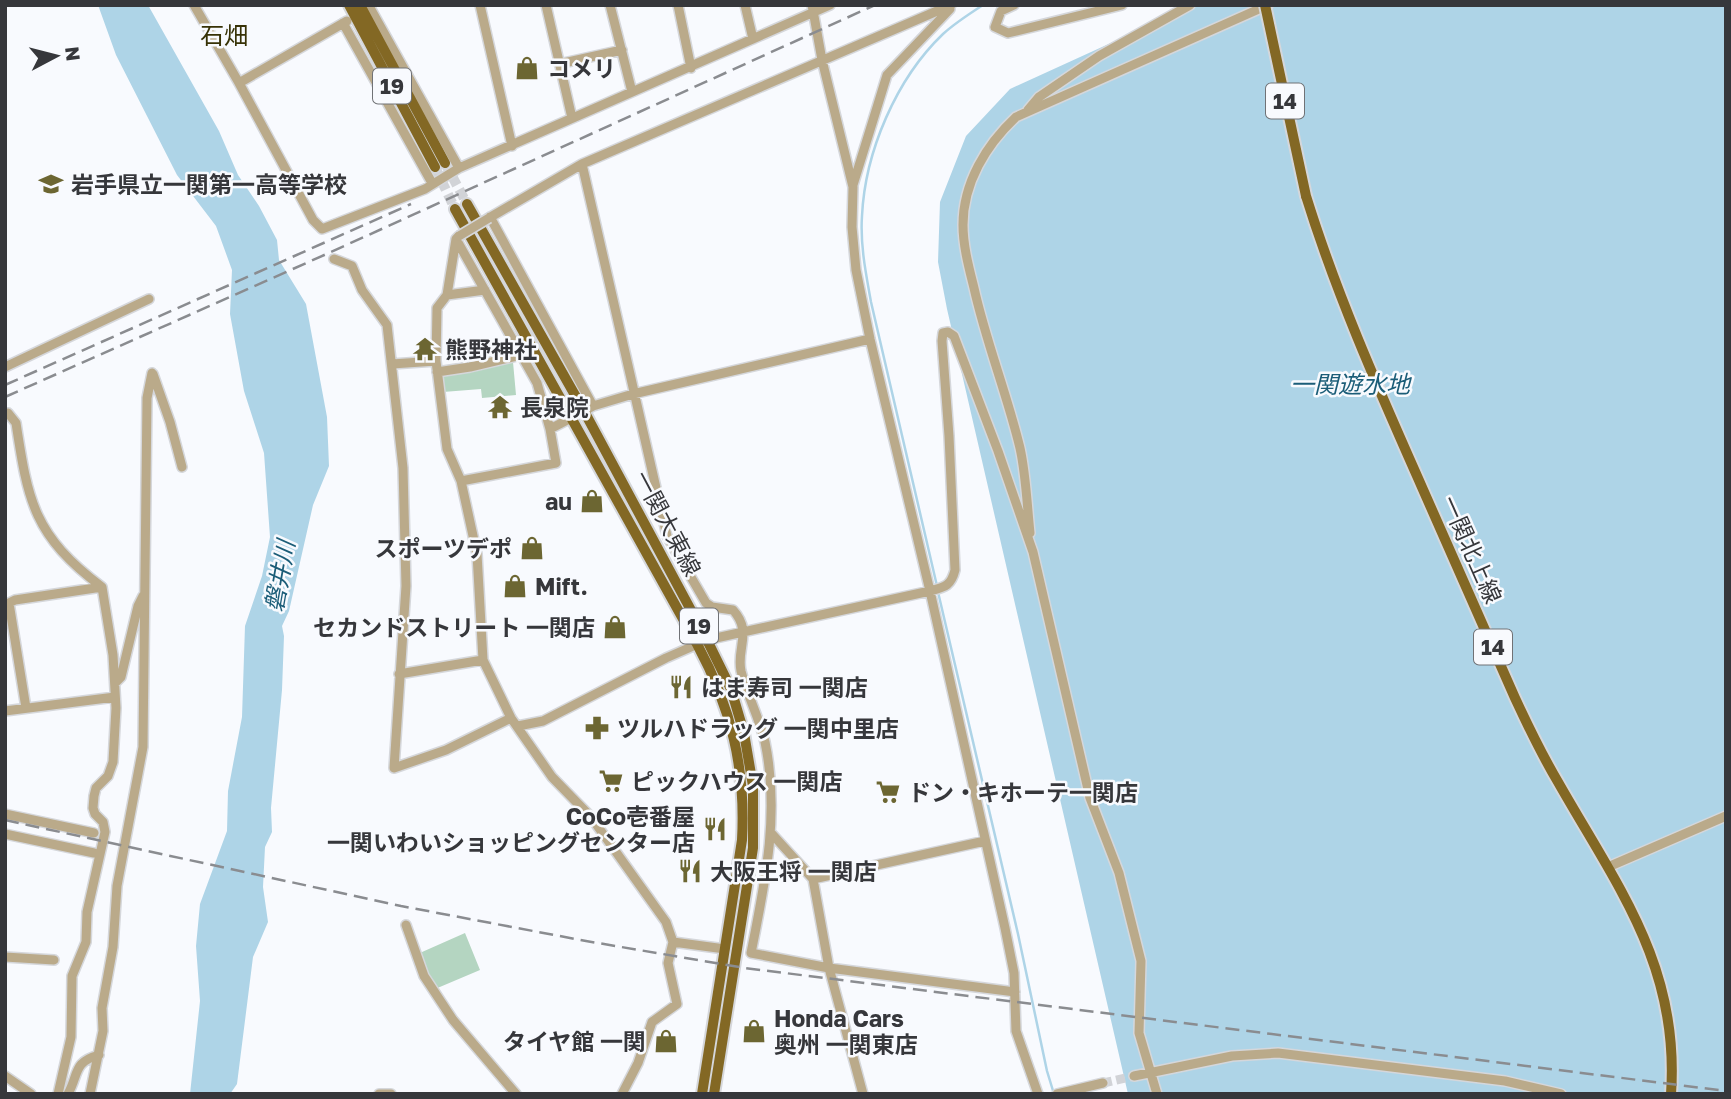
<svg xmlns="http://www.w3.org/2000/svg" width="1731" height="1099" font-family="'Golos Text','Noto Sans JP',sans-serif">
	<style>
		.green { fill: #b4d5c1 }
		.water { fill: #aed4e7 }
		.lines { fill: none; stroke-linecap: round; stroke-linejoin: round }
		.stream { stroke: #aed4e7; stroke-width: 2.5 }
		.minor-tunnel { stroke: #d1d3d7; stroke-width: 9; stroke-dasharray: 9 4.5; stroke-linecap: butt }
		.major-tunnel { stroke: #d1d3d7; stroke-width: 10; stroke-dasharray: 10 5; stroke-linecap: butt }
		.minor-casing { stroke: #d5d7db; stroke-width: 12 }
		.major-casing { stroke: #d5d7db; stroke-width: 14 }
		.minor { stroke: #baaa8a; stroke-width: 9 }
		.major { stroke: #836824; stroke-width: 10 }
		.rail { stroke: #8a8c90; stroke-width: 2.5; stroke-dasharray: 14 7; stroke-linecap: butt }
		.minor-bridge-casing { stroke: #d5d7db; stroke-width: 12; stroke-linecap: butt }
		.major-bridge-casing { stroke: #d5d7db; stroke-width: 14; stroke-linecap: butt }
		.minor-bridge { stroke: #baaa8a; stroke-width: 9 }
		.major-bridge { stroke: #836824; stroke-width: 10 }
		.labels { text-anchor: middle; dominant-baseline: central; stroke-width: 5; stroke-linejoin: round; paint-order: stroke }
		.shield { fill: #f8fafe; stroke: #707276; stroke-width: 2 }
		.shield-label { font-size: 21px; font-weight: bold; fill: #36373b }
		.poi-label { font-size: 23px; font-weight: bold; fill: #36373b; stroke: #f8fafe; text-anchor: start }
		.street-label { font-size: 23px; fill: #36373b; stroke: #f8fafe }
		.neighbourhood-label { font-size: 24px; fill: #373206; stroke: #f8fafe }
		.water-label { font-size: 24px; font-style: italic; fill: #1b5d78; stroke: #f8fafe }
	</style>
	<rect width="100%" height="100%" fill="#f8fafe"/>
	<path class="green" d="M513,362L516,395L482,398L481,389L443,392L442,374Z
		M465,933L480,970L428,992L413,956Z"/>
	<path class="water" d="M98,5H148L219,131L238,175L259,206L277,240L279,260L306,304L327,417L329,466L313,505L289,611L282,626L284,636L282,690L271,808L272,832L265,847L263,887L268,922L253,957L237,1084L230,1094H190L200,1001L196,946L200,904L227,831L228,791L242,717L245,626L262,576L270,537L264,453L244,391L230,314L232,270L216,226L177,175L116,55Z
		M1194,5H1726V1094H1128L947,309L938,262L940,202L966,136L1010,89Z"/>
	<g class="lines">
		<path class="stream" d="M937,586L871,302C866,274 860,245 862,216C865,152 896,79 943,34C955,23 969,14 983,5
			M938,592L1018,934L1047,1071L1054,1094"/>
		<path class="minor-tunnel" d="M1103,1083L1134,1076"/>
		<path class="major-tunnel" d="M445,163L467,204
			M435,167L455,209"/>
		<g class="minor-casing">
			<path id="minor" d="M194,5L239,83L313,220L322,229L425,189L459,168L830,5
				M480,5L512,146
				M546,5L572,118
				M610,5L632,92
				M678,5L691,68
				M745,5L753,39
				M812,5L822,60L853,187L852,227L856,270L870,339L930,591L1005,928L1014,973L1016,1031L1038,1094
				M1014,5L1001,11L995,27L1008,33L1122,5
				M369,6L459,168
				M343,23L432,183
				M559,64L622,50
				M239,83L347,21
				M1028,110L1039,97L1099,56L1190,5
				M582,164L667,536L706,603L712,607L733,610C753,632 736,648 741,671C747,695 759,717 765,742C780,814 765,883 751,953L829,968L1015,992
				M853,185L887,75L950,9
				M490,217L593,406
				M489,218L582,164L951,5
				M459,236L456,239L447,295L437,308L436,361L447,449L461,481L477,554L483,660L511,718L552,777L591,817L666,922L673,942L668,963L677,1004L652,1022L638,1063L622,1094
				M456,239L537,383L550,429L556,463L461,481
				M334,259L352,266L362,290L387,325L403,468L406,586L394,768L446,750L511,718
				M447,295L485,290
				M392,364L436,361
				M5,367L149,299
				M437,372L470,367L521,355
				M153,374L170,422L182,467
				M584,411L593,406L633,394L870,339
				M5,414L8,413L16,423C28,502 34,536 102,587L113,655L116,708L113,762L108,776L96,788L94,796L93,808L95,814L103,822L105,832L87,912L86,942L72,976L71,1037L58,1094
				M550,429L573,417
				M1030,533C1027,505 1026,475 1020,448C1007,394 986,342 974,288C969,268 963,246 963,225C963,183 986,145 1016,117L1268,5
				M399,674L483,660
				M115,683L121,677L138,606L143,596
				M26,708L9,603L15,600L102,587
				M5,711L115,697
				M518,726L543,721L666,658L707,640L930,591C945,587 951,586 955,570L949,436L942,341L943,333L948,332L954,336L998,451L1033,552L1090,798L1119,873L1141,961L1139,1033L1157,1094
				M5,814L94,833
				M5,834L94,853
				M772,834L813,879L829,968L863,1094
				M1608,867L1726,816
				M813,879L985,841
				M406,925L424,976L453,1020L516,1094
				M673,942L725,949
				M5,957L54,960
				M5,1076L31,1094
				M1134,1076L1232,1056L1278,1053L1505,1081L1561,1094
				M68,1094C79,1074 73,1062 99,1055
				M90,1094L103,1031L102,1008L113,947L117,886L143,747L147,398L152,373
				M379,1094H391
				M1057,1094L1103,1083"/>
		</g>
		<g class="major-casing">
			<path id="major" d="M349,5L435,167
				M360,5L445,163
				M1306,196C1337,296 1379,390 1421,485C1452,556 1483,627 1515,698C1528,726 1542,755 1558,782C1617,886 1680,966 1671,1094
				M467,204L584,411L707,640L731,689L744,733L753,786V848L714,1094
				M455,209L697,644C731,707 746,768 742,840L702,1094"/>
		</g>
		<use href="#minor" class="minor"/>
		<use href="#major" class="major"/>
		<path class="rail" d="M5,385L411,204
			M5,397L331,252L875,5
			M5,820L401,906L586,941L745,968L1726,1091"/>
		<g class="minor-bridge-casing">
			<path id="minor-bridge" d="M459,236L489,218"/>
		</g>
		<g class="major-bridge-casing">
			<path id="major-bridge" d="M1265,5L1306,196"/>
		</g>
		<use href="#minor-bridge" class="minor-bridge"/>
		<use href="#major-bridge" class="major-bridge"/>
	</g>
	<defs>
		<g id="shop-bare" transform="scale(1.89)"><path d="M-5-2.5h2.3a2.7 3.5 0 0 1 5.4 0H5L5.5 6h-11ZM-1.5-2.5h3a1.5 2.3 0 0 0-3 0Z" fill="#6c6632" stroke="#f8fafe" stroke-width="2.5" paint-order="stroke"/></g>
		<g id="school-bare" transform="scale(1.89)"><path d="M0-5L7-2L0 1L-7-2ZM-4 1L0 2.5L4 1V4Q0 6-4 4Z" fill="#6c6632" stroke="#f8fafe" stroke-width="2.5" paint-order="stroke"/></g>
		<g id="temple-bare" transform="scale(1.89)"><path d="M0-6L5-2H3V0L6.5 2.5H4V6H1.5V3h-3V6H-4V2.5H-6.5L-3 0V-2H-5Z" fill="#6c6632" stroke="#f8fafe" stroke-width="2.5" paint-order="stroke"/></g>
		<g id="restaurant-bare" transform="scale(1.89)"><path d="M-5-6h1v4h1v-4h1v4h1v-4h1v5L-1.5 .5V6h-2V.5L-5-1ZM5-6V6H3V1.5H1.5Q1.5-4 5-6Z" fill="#6c6632" stroke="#f8fafe" stroke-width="2.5" paint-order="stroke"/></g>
		<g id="pharmacy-bare" transform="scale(1.89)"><path d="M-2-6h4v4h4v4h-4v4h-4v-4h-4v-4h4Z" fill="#6c6632" stroke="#f8fafe" stroke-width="2.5" paint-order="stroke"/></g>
		<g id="supermarket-bare" transform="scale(1.89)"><path d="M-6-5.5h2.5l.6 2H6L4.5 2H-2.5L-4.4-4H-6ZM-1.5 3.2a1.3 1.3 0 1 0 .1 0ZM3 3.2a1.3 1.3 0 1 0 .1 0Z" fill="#6c6632" stroke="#f8fafe" stroke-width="2.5" paint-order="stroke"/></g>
	</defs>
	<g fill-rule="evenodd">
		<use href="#shop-bare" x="527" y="68"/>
		<use href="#school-bare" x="51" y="184"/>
		<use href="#temple-bare" x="425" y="349"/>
		<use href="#temple-bare" x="500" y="407"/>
		<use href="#shop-bare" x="592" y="501"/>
		<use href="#shop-bare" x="532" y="548"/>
		<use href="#shop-bare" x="515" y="586"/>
		<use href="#shop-bare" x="615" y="627"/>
		<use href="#restaurant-bare" x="681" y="687"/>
		<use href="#pharmacy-bare" x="597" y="728"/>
		<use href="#supermarket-bare" x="611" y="781"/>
		<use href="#supermarket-bare" x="888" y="792"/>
		<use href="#restaurant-bare" x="715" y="829"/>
		<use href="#restaurant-bare" x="690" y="871"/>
		<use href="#shop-bare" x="754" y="1031"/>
		<use href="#shop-bare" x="666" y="1041"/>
	</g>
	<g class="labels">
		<g class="shield">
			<rect x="373" y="68.5" width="38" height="35" rx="5"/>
			<rect x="1266" y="83.5" width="38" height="35" rx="5"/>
			<rect x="680" y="608.5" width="38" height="35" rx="5"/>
			<rect x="1474" y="629.5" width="38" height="35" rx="5"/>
		</g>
		<g class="shield-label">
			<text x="392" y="86">19</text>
			<text x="1285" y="101">14</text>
			<text x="699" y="626">19</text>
			<text x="1493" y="647">14</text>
		</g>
		<g class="poi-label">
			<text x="547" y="68">コメリ</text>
			<text x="71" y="184">岩手県立一関第一高等学校</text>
			<text x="445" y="349">熊野神社</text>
			<text x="520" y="407">長泉院</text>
			<text x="572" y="501" text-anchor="end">au</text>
			<text x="512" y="548" text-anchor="end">スポーツデポ</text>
			<text x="535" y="586">Mift.</text>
			<text x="595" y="627" text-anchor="end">セカンドストリート 一関店</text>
			<text x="701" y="687">はま寿司 一関店</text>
			<text x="617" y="728">ツルハドラッグ 一関中里店</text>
			<text x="631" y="781">ピックハウス 一関店</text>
			<text x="908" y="792">ドン・キホーテ一関店</text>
			<text x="695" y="816" text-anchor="end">CoCo壱番屋<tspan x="695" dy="26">一関いわいショッピングセンター店</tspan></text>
			<text x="710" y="871">大阪王将 一関店</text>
			<text x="774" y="1018">Honda Cars<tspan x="774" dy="26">奥州 一関東店</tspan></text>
			<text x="646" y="1041" text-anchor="end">タイヤ館 一関</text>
		</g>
		<g class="street-label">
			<text transform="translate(668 523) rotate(62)">一関大東線</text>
			<text transform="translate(1472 549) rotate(66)">一関北上線</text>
		</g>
		<g class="neighbourhood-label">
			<text x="224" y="34">石畑</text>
		</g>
		<g class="water-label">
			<text x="1350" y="383">一関遊水地</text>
			<text transform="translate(279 576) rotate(-80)">磐井川</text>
		</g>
	</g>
	<rect width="1731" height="1099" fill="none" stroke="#36373b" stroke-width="14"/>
	<g transform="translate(56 56) rotate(83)" stroke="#f8fafe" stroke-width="5" paint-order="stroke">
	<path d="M0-5L12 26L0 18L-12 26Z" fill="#36373b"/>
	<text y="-10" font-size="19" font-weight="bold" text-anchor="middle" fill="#36373b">N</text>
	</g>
</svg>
